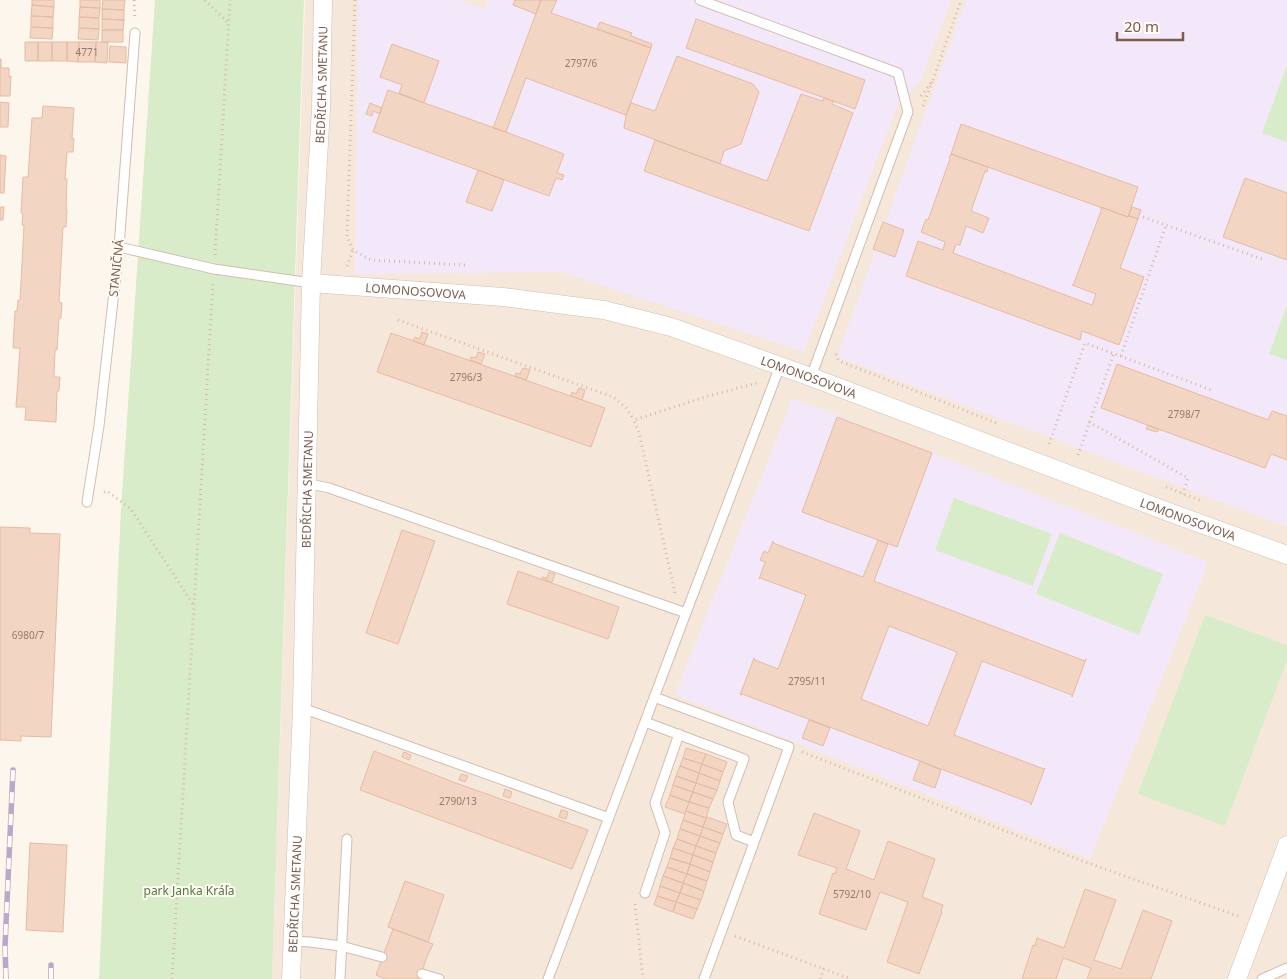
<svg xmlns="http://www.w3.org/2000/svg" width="1287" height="979" font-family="'Noto Sans',sans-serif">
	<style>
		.residential { fill: #f5e8da }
		.education { fill: #f3e8fa }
		.green { fill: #d8ecc9 }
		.building { fill: #f3d5c3; stroke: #e6bba3; fill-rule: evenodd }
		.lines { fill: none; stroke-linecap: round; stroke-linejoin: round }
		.service-casing { stroke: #d1beb0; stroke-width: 11 }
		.minor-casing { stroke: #d1beb0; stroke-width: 19 }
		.path { stroke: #d9b8a5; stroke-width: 3; stroke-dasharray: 1 4; stroke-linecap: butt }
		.service { stroke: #fff; stroke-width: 9 }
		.minor { stroke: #fff; stroke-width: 18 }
		.rail-casing { stroke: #b9a8c9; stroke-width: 5.5 }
		.rail { stroke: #fffaf3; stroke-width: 4; stroke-dasharray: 11; stroke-linecap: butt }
		.labels { text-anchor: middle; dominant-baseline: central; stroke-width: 4; stroke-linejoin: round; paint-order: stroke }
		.number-label { font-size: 10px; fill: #987a6a }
		.street-label { font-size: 12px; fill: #7a5c4d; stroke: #fffaf3 }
		.park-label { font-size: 12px; fill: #537a41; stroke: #fffaf3 }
	</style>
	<rect width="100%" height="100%" fill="#fdf6ec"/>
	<path class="residential" d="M305,0H1287V979H272Z"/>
	<path class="education" d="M358,0H458L485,9L488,0H951L921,80L896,108L804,352L561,272L355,274Z
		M966,0H1287V527L837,357Z
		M793,398L1208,562L1090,859L675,695Z"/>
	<path class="green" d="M155,0H304L272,979H99L121,509Z
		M1287,65V142L1262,133Z
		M1287,305V360L1269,354Z
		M954,498L1052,534L1033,586L935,550Z
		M1060,533L1163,574L1139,635L1036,594Z
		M1205,615L1287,645V660L1225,826L1138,794Z"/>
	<path class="building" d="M32,0H54V7L32,5Z
		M80,0H100V8L80,7Z
		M103,0H125L124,10L102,9Z
		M515,0H541L536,14L513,5Z
		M541,0H557L551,13L651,48L626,115L526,78L506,132L493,128Z
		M32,5L54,7L53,17L31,16Z
		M80,7L100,8L99,18L79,17Z
		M102,9L124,10V20L102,19Z
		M31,16L53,17V28L31,27Z
		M79,17L99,18V29L79,28Z
		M102,19L124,20L123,30H102Z
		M696,19L865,80L855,109L686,48Z
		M600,22L632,33L631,36L652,44L651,48L597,29Z
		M31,27L53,28L52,39L30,38Z
		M79,28L99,29L98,40L78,39Z
		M102,30H123V42H102Z
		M25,42H38V61H25Z
		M38,42H52V61H38Z
		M52,42H67V61H52Z
		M67,42H79L78,62L67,61Z
		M79,42H96L95,62H78Z
		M96,42H108L107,63L95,62Z
		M392,44L439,61L424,103L399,93L402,85L380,77Z
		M110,46L126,47V63L109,62Z
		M677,56L753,84L759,92L741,144L724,151L720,164L624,128L626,115L631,103L655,111Z
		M0,59H1V68H9V77L11,76L10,96H0Z
		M388,90L506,132L564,154L557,173L564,175L562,180L556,178L549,196L373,132Z
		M801,94L823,101L824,98L833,101L832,104L853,113L809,231L644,171L655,140L767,181Z
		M0,102L9,103L8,127H0Z
		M370,103L382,108L380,114L373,111L372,116L366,114Z
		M43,106L74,108L72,138L74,139L73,152H67L65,179H67L66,209H67L66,227H63L59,302L62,303L61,318H59L57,350H55L54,377H60L59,391H57L56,422L25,420L26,407H16L20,348H13L15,311H17L18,300H20L24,226L22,225L23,214L21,213L23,177H28L32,118H42Z
		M961,124L1138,187L1128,217L951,154Z
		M951,154L988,167L987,172L985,171L971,211L989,218L983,233L966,226L960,245L956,244L953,253L1092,305L1096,294L1072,285L1074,283L1101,211V207L1128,217L1129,216L1138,219L1120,268L1144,277L1119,345L1082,331L1080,340L906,276L918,241L943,250L945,242L921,232L926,219L928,220L950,159L949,158Z
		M0,155L6,156L4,193H0Z
		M478,170L504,180L492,211L466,202Z
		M1245,178L1287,193V260L1223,237Z
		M0,207H4L3,220H0Z
		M1132,207L1141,210L1138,219L1129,216Z
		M883,222L904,230L895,257L873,249Z
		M422,332L428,334L424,345L413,341L415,337L420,339Z
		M391,333L605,408L591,447L377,372Z
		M478,352L485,354L481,364L470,360L471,357L476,358Z
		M1117,364L1268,420L1272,411L1287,416V460L1271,454L1265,468L1101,408Z
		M523,368L530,370L526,380L515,376L516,373L520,374Z
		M579,388L585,390L582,400L571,396L572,392L576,394Z
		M837,417L932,453L897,547L802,512Z
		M1148,425L1159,430L1157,432L1146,429Z
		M0,527L30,528V533L60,534L51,737L21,736V741L0,740Z
		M402,530L435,541L398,644L366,633Z
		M878,540L888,544L874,581L1085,661L1086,659L1072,697V695L982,661L954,735L1044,769L1045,768L1031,805V803L742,694L740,695L754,658L755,660L778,669L806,595L760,578L759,579L765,562L760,560L764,551L768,553L773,541V543L863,577ZM889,626L957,652L928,726L861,699Z
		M518,571L619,607L608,639L507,604Z
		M549,572L555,574L552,582L542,579V577L547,578Z
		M809,720L830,728L823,746L802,738Z
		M686,748L706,754L702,764L683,758Z
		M374,751L453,782L588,830L572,869L360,790Z
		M404,752L411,755L409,760L402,757Z
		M706,754L727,762L723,772L702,764Z
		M683,758L702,764L699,773L680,766Z
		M920,761L941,770L935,788L913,780Z
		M702,764L723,772L720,781L699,773Z
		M680,766L699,773L696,783L676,776Z
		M699,773L720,781L717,790L696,783Z
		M461,774L468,776L465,782L459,780Z
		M676,776L696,783L693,792L673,785Z
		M696,783L717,790L713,799L693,792Z
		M673,785L693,792L689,802L670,795Z
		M505,789L512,792L510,798L503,796Z
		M693,792L713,799L709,808L689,802Z
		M670,795L689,802L685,814L665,807Z
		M689,802L709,808L706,818L686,811Z
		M561,810L568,812L566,819L559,817Z
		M686,811L706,818L703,827L683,820Z
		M814,813L860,831L846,869L874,880L888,841L935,859L922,897L943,905L941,912H942L919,974L887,962L908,902L880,892L866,930L819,914L833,873L835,874L837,868L798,855Z
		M707,817L727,824L723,834L703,827Z
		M683,820L703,827L700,836L680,829Z
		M703,827L723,834L720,843L700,836Z
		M680,829L700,836L696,846L677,839Z
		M700,836L720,843L716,853L696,846Z
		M677,839L696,846L693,855L673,848Z
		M30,843L67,845L63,932L26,930Z
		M696,846L716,853L713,862L693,855Z
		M673,848L693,855L690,864L670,858Z
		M693,855L713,862L710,872L690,864Z
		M670,858L690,864L687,874L667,867Z
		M690,864L710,872L707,881L687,874Z
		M667,867L687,874L683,883L663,876Z
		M687,874L707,881L704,891L683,883Z
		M663,876L683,883L680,893L660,886Z
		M405,881L444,895L428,942L388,927Z
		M683,883L704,891L701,900L680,893Z
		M660,886L680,893L676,902L657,896Z
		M1085,889L1116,900L1094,960L1121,969L1143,910L1172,921L1151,979H1087L1091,968L1063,958L1056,979H1022L1033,945L1035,946L1037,938L1064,948Z
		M680,893L701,900L697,909L676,902Z
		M657,896L676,902L673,912L654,905Z
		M676,902L697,909L693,919L673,912Z
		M393,929L433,944L426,959L420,979H385L376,975Z"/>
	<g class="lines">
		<g class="service-casing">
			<path id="service" d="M700,0L898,73L908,112L811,377
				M119,247L214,269L311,283
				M306,483L329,488L686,613
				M87,502L99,426L119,247L135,33
				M654,697L789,747L704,979
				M302,708L609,818
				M645,722L744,759L728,802L736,835L754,842
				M645,893L665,833L655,803L679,734
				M293,941L310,942L341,946L382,957
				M422,974L439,979
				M340,979L347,839
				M548,979L686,613L780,366
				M1262,979L1287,968"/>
		</g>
		<g class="minor-casing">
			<g id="minor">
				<path id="s1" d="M311,283L503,297L604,310L671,327L811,377L1174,514L1287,555"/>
				<path id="s2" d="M291,979L302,708L311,283L321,108L323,0"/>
				<path d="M1237,979L1287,845"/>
			</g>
		</g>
		<path class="path" d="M134,0L135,19
			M205,0L228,23
			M355,0L347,236L353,250L371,260L465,265
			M921,96L933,80L961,0
			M923,106L933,80
			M1143,217L1262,259
			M215,255L230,0
			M347,266L353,250
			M398,320L613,397L626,408L634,420
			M836,354L838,359L842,362L999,424
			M1121,356L1166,225
			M1089,422L1188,478L1183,494
			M1049,444L1085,343L1214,391
			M1078,455L1114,353
			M1166,487L1202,501
			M104,492L107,491L131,509L194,606
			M675,593L639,433L634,420L705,397L757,383
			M802,752L1088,863L1241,917
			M635,904L643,979
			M735,936L824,969
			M172,979L213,283
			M820,979L824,969L850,979"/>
		<use href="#service" class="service"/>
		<use href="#minor" class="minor"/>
		<g class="rail-casing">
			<path id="rail" d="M6,979L5,946L13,770
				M51,979V965"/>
		</g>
		<use href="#rail" class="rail"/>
	</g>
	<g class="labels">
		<g class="number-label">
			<text x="87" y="52">4771</text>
			<text x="581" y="63">2797/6</text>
			<text x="466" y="377">2796/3</text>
			<text x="1184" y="414">2798/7</text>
			<text x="28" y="635">6980/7</text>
			<text x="807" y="681">2795/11</text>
			<text x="458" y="801">2790/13</text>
			<text x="852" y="894">5792/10</text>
		</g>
		<g class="street-label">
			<text stroke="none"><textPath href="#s2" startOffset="895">BEDŘICHA SMETANU</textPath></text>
			<text transform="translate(116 268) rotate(-84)">STANIČNÁ</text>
			<text stroke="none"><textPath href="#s1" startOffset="105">LOMONOSOVOVA</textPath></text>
			<text stroke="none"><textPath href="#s1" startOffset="510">LOMONOSOVOVA</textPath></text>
			<text stroke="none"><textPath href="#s2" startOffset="490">BEDŘICHA SMETANU</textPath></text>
			<text stroke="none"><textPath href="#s1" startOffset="915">LOMONOSOVOVA</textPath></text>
			<text stroke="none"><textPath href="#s2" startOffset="85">BEDŘICHA SMETANU</textPath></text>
		</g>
		<g class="park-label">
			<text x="189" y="890">park Janka Kráľa</text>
		</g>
	</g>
	<path d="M1117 32v8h66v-8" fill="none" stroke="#7a5c4d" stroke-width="2.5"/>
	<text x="1124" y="32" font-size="15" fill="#7a5c4d" stroke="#fffaf3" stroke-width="4" paint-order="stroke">20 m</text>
</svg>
